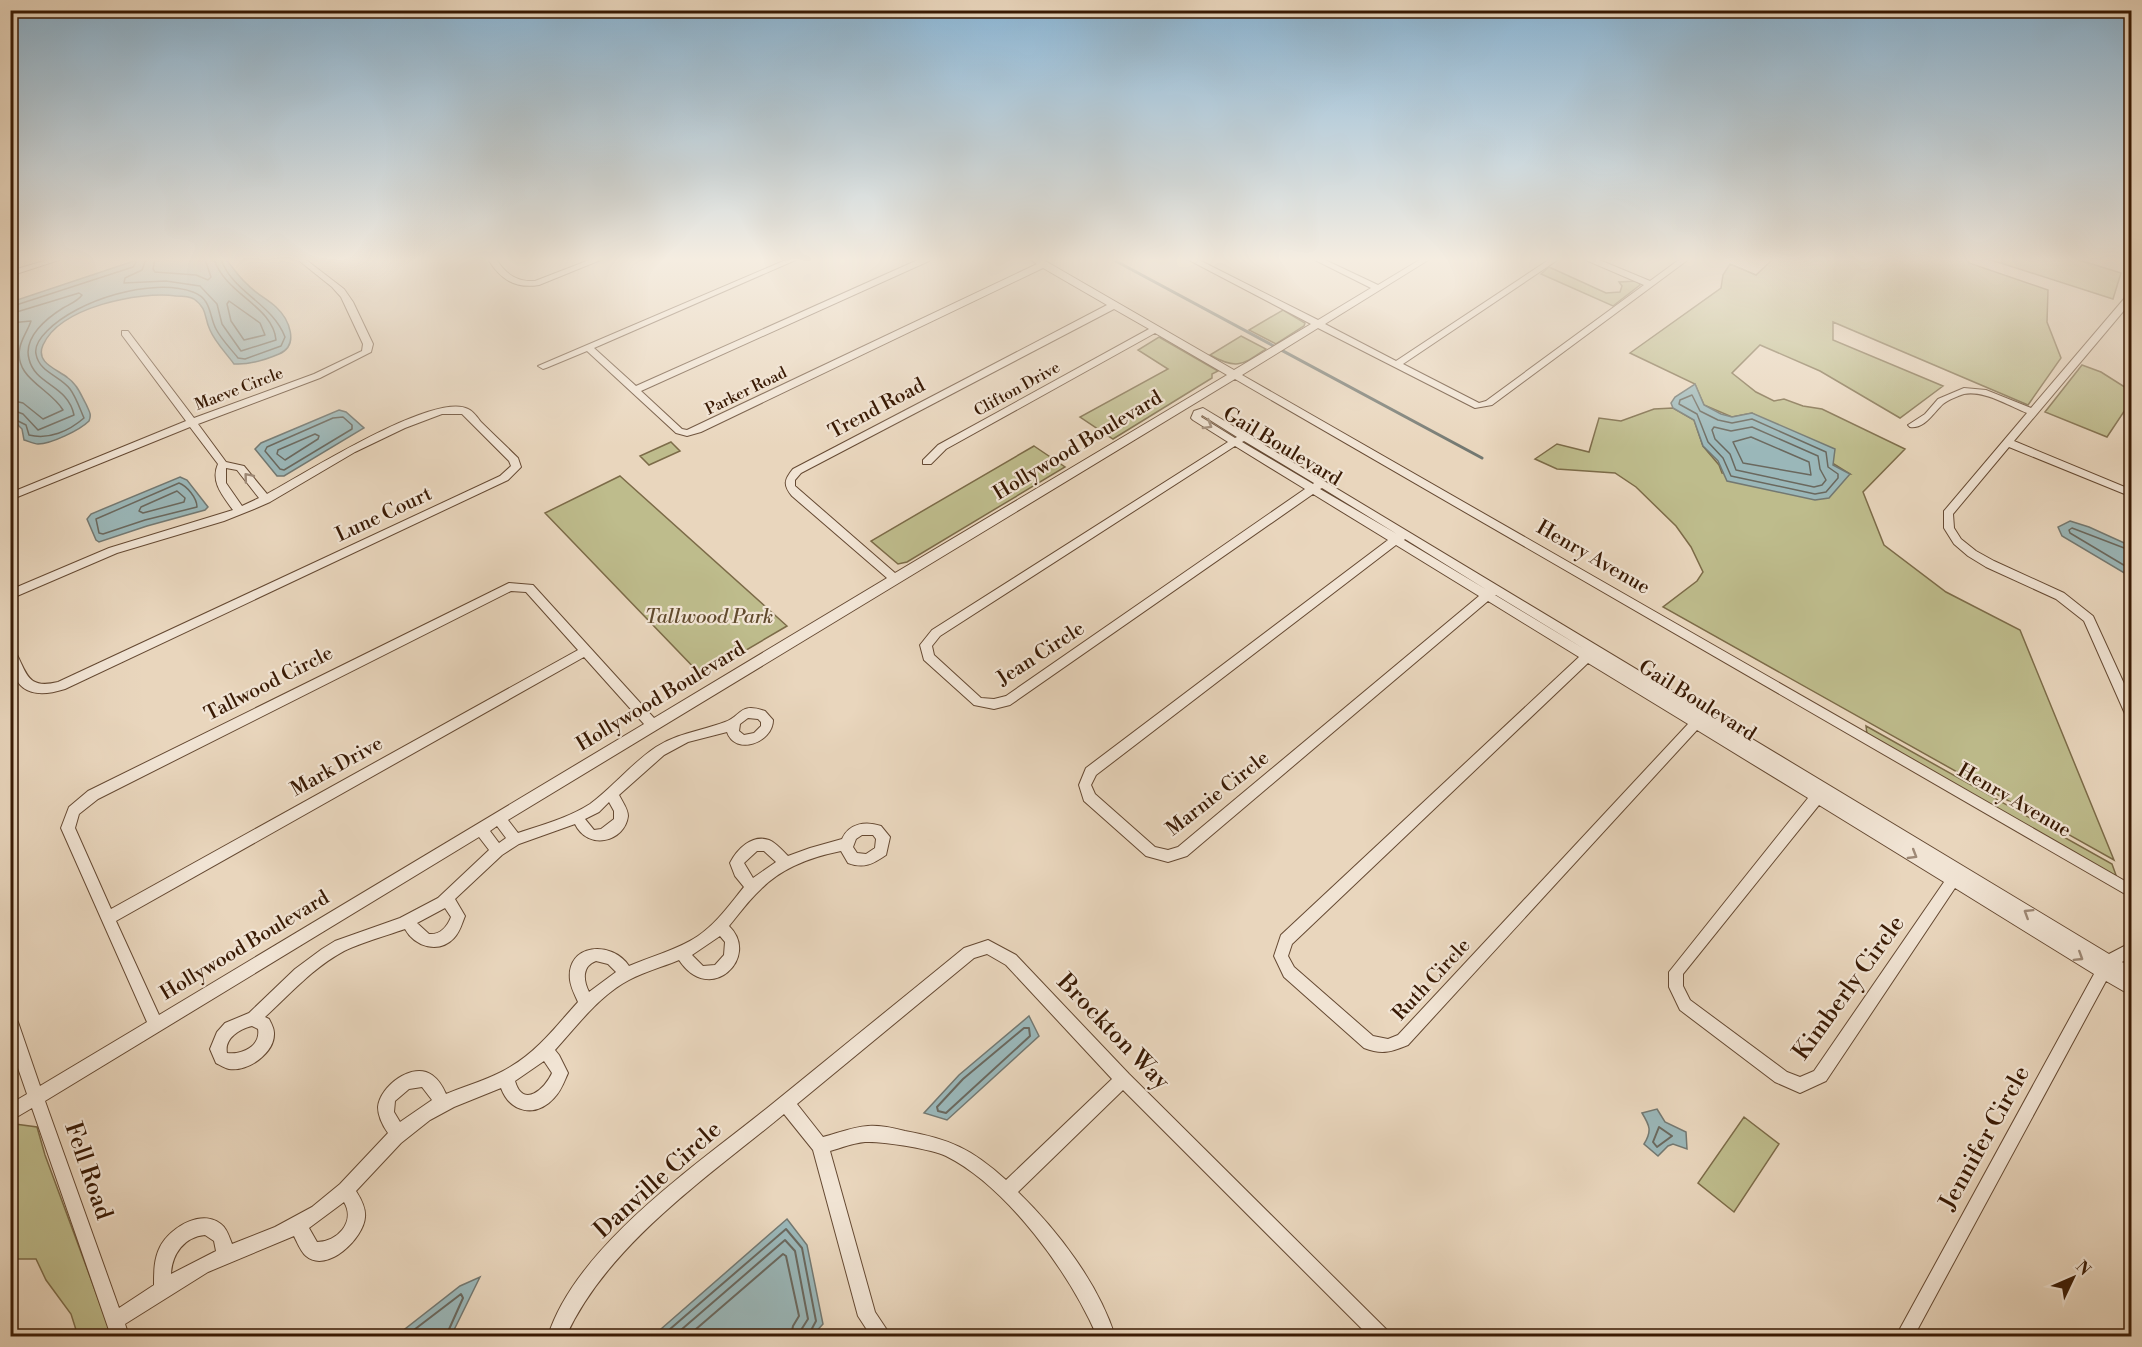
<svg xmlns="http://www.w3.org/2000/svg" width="2142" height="1347" font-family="'Libre Bodoni',serif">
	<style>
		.green { fill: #bebc8c; stroke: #7c6b48; stroke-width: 1.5 }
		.water { fill: #9ab7b9; stroke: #737871; stroke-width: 1.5 }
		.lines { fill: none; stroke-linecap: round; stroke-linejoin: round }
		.shore-far1 { stroke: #6a685e; stroke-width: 1.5 }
		.shore { stroke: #6a685e; stroke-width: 2 }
		.stream { stroke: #737871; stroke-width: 3 }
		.minor-casing { stroke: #654932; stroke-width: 2 }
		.minor { fill: #f1e4d4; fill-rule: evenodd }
		.oneway { stroke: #9e8976 }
		.labels { text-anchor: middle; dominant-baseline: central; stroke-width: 4.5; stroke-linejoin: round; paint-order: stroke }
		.far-street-label { font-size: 16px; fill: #391a04; stroke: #f1e4d4 }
		.street-label { font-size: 20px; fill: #391a04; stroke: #f1e4d4 }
		.park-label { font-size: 20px; font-style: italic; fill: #614b2d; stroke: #f1e4d4 }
		.near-street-label { font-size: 24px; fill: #391a04; stroke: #f1e4d4 }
	</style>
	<rect width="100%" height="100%" fill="#e9d6bd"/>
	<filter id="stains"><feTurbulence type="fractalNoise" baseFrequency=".00333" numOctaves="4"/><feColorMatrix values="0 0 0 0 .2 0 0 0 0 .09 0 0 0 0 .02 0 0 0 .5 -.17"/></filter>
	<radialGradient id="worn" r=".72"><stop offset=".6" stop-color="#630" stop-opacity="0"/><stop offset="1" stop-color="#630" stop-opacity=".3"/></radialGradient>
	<path class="green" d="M1773,259H1968L1969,263L2048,290L2047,322L2061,358L2028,405L1833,322V340L1943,386L1900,418L1820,371L1760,345L1732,373L1756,392L1774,401L1784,399L1803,406L1822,409L1905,449L1863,492L1884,545L1946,592L2020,630L2114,860L1663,607L1697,581L1703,572L1691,547L1676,526L1636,487L1615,473L1557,469L1535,459L1557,444L1589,452L1599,418L1621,421L1654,409L1673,408L1694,420L1703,446L1719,465L1722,473L1850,474L1752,413L1732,417L1704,405L1695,384L1630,353L1721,288L1723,275L1730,264L1756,275Z
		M1988,259H2076L2121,273L2113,299Z
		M1549,267L1606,293L1620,292L1622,286L1619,282L1638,281L1640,285L1613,306L1541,274Z
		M1283,310L1305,323L1304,326L1276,344L1249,330Z
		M1241,336L1266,349C1242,365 1237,370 1210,355Z
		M1159,337L1218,371L1212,374V378L1113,439L1080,417L1168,369L1138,350Z
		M2082,365L2101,372L2131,391V401L2107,437L2045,412Z
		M671,442L680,451L649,465L640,456Z
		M1034,446L1065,467L907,562L898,564L871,541Z
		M620,476L787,626L702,676L545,513Z
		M1866,726L2112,864L2117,878L1867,734Z
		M1744,1117L1779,1144L1734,1212L1698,1183Z
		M15,1124L37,1127L45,1155L112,1336H78L71,1314L46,1280L36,1259H11L10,1196L14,1195V1170H11V1127Z"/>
	<path class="water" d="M140,259H226C232,267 239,277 247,284C255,293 267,299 276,307C289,319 300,345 279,354C265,360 250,365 234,364C226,353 215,342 210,330C204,318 208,309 194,299C189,296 181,296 176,296C139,291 60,307 43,345C35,363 57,369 68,378C77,384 81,395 86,404C89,411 92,414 89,421C80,430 51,444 38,444C34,444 28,441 24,440L22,429L11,418V302Z
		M1695,384L1704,405L1721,414L1732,417L1752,413L1835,449L1833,465L1850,474L1829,498L1815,500L1727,481L1718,461L1703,446L1694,420L1673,408L1671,403L1675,397Z
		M339,410L346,412L364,428L284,476H277L255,449L261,443Z
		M180,477L187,480L208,507L205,510L147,526L99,542L96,540L87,519L91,514Z
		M2070,521L2089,527L2131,546V577L2062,536L2058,527Z
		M1029,1016L1039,1036L947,1120L924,1113L959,1075Z
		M1657,1109L1665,1122L1686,1132L1687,1149L1673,1144L1668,1146L1658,1156L1644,1144C1652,1131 1650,1126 1642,1113Z
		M787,1219L807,1245L823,1324L812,1336H653Z
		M480,1277L451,1336H396L460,1286Z"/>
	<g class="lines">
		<path class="shore-far1" d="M146,259L142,270L125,278L124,283L166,281L200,286L217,304L222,324L241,351L276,340C273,306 225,294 214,259
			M155,259L153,269L155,272L196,275L208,280L211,277L205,259
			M229,301L260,323L265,335L244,340L231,321L227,304Z
			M10,307L133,267L138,259
			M10,314L79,293L82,295C78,301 70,304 63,308C47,318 23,337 29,359C35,385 68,385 74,415L38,430L23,414L10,409
			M10,323L31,321C28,330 22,338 20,347C13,378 50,388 63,410L43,419L23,403L10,400
			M1692,395L1700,411L1718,420L1732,423L1752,419L1826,452L1828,467L1838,474V478L1826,492L1815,494L1731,476L1723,458L1708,442L1697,414L1679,404L1680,400Z
			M10,417L26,425L29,435C49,440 69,431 84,418C80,409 76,397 70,389C60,376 39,372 36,354C34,345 41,337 47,331C77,300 152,277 193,292C212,299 209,316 216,329C221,339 231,349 238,358L245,359L281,346L285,337C272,303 232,292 221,259
			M343,417L352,425V429L284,470L280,469L265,451L267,447L333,418Z
			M1714,427L1731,431L1752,427L1818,456L1820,469L1826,480L1822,485L1814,487L1736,470L1730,454L1715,439L1712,430Z
			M315,434L319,436L318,439L285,460L277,454L278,450Z
			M1751,437L1809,462L1811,475L1743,463L1733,442Z
			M179,483C187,486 197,498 197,507L145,520L103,534L99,533L96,519Z
			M177,491L185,498L184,502L143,513L139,511L141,507Z
			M2132,551L2072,528L2069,530L2070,533L2132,570"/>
		<path class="shore" d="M1024,1028H1029L1030,1036L946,1113L938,1111L937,1107L963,1079Z
			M1659,1127L1672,1136L1657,1147L1653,1142Z
			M406,1336L461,1294L463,1298L446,1336
			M662,1336L786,1229L802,1248L816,1321L808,1336
			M674,1336L785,1240L795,1251L808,1319L801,1330V1336
			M688,1336L783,1254L786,1256L799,1316L793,1326L791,1336"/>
		<path class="stream" d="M1112,259L1482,458"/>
		<g class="minor-casing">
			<path id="minor" d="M51,259H62L10,276V271Z
				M297,259H305L344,289L353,302L373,344L371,352L320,378L198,424L226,462L244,466L267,494C301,476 434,391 468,409C473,411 478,418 481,422C493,434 506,446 518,458L521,467L508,480L65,689C27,701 10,687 10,648L14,649C27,672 26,690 58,682L500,476L511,466L509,461L462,414H442L405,428L355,452L270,502L254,509L224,521L117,553L10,599V590L109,548L233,510C223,496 210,482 218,464L190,427L10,500V493L186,421L122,335V331H128L194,418L314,374L362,351L363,344L341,297L332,287ZM226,468L237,470L259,498L242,506L226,483Z
				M488,259H496C506,274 516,282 535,281L592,259H603L539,285C515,289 500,279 488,259Z
				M788,259H798L594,348L636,386L920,259H930L929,261L641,391L682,429L687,430L1037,264L1030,259H1039L1047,262L1234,370L1311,324L1187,259H1197L1318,320L1371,288L1313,259H1323L1378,285L1421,259H1430L1325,324L1396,361L1550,259H1559L1403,364L1479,403L1486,401L1644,285L1588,261L1587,259H1597L1650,281L1680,259H1689L1492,405L1475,408L1318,328L1242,375L2132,885V898L1235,379L508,820L518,833C542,825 568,818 590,804C613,787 632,763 656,747C678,733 701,731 725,722C742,716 739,702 765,711L773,720C773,743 735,756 727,732L688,742L664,755L619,795C622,801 628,809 628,816C625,842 588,851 575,824L519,844L502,855L455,899L465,916C462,923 460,932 454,938C439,954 415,947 405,929C385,936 363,942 344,951C314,967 290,994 265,1017L269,1019C271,1023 274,1028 274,1033C275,1053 248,1072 229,1069C225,1068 220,1065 216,1063L210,1049L217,1032L225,1023L249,1013L295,969L322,949L335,941L400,918L438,898L489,850L479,837L45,1101L119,1308L154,1285C154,1271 154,1259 160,1247C170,1227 205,1206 224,1227C228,1232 230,1239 232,1244L275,1227L312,1207L340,1184L388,1133C383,1126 378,1116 378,1107C380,1086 413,1061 432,1075C439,1080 443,1087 446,1094C467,1085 491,1079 510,1067C538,1051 557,1025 578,1002C575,995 571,988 570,980C566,943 612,940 629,966C652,956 677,950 698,936C717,923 730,904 744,887L735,876L730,863C737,849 752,834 769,840C776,843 783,851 788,856L810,848L842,839C849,823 866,821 881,826L890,837L886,855C873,864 864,869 848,863L841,851C811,857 781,868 760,890C749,900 739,914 729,926C761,957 710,1007 679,960C660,968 639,973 622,984C595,1001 576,1027 555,1050L559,1055L568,1073C564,1082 561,1091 554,1098C536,1118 510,1113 501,1088L454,1107L430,1120L401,1143L356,1191C361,1199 366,1208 365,1217C364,1238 327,1274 306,1256C301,1252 297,1242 294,1236L208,1272L125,1324L129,1336H111L32,1108L10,1121V1104L27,1094L10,1045V1015L15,1017L18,1022L40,1086L147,1022L61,828L69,807L88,791L509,583L533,585L654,718L887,578L792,496C783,485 784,480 793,469L1107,305L1043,268L701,432L687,436L676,433L587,351L546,368L543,369L538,366ZM1114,309L1149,329L938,445L923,460V464H931L946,449L1155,333L1227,375L895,573L795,486V480L801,473ZM511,591L526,592L578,650L111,909L75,828L79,814L98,799ZM584,657L644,724L159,1015L116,921ZM748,718L758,719L761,722V726L754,733L744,735L739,731L740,724ZM609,802L614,811V819L601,829L594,830L585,819L599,812ZM497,826L506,838L499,843L490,831ZM862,835H873L876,839L875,848L866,854L857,853L853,847L856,839ZM757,851H764L776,862L753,878L744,863ZM445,908L451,917C447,927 440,935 429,934L417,923ZM720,936L725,942L724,955L715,965L703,966L692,955ZM596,961L608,964L616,972L589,992C583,980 582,966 596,961ZM252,1026L258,1029C261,1046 242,1055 227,1053C224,1038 240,1029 252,1026ZM544,1061L552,1073C545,1089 523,1109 515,1081ZM422,1087L432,1100L400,1122L394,1112L395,1101L409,1089ZM344,1202C356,1222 337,1242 317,1242L309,1228ZM205,1235L214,1241L216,1251L171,1274C172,1254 184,1237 205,1235Z
				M2129,293H2132V301L2014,441L2132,490V497L2009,447L1953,514L1954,528L1961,539L1976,551L1994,561L2064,593L2093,616L2132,701V721L2126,716L2084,621L2056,599L1986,567L1968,556L1954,544L1944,528V511L2027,413C2009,406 1984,390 1964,394C1958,396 1948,400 1943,404C1933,413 1925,429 1910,427L1908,425L1925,414L1938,399L1964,388L1986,390L2031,408Z
				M1203,408L2109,954L2132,942V956L2122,962L2132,968V996L2106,981L1914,1336H1896L2094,974L1955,888L1826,1081L1800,1093L1775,1082L1680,1010L1669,987V972L1808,798L1697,730L1408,1045C1391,1052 1382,1055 1364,1048L1284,977L1274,956L1281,935L1579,657L1488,601L1187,856L1168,862L1146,856L1084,801L1079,785L1086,768L1388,540L1313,494L1010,705L994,709L974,705L924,660L920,645L932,630L1228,442L1193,420L1191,418L1194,411ZM1202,415L1237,437L1235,438L1201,417ZM1244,441L1314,483L1313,484L1242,442ZM1235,446L1305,489L1006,696L994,699L981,698L934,655L932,646L940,636ZM1322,488L1397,534L1320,489ZM1405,539L1487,590L1404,540ZM1396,545L1479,596L1178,847L1168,850L1155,847L1095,794L1091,785L1096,775ZM1495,595H1496L1586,650ZM1588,663L1688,724L1398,1035L1388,1039L1373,1036L1294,967L1288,956L1292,944ZM1819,805L1944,882L1814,1071L1800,1077L1787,1072L1690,1000L1683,986V974Z
				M988,940L1016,955L1129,1074L1387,1330L1390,1336H1369L1123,1090L1018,1192C1058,1231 1098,1283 1115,1336H1097C1070,1274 1008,1187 946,1156C932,1149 882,1141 865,1142C853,1143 841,1148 830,1151L875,1312L891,1336H871L858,1316L813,1150L784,1114C708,1177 608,1244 566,1336H548C576,1247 695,1166 766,1109C831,1056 898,1002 964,948ZM987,954L1006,965L1112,1079L1006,1180C972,1149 950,1139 905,1131C893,1128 880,1125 868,1126C853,1127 838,1133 823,1137L797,1104L974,958Z"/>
		</g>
		<use href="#minor" class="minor"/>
	</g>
	<defs><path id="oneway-chevron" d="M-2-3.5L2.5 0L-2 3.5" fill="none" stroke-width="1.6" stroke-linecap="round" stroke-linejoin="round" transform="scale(1.5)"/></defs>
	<g class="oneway">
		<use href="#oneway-chevron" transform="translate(1208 425) rotate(31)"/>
		<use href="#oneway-chevron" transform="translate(248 477) rotate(-130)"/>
		<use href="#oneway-chevron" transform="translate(1913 855) rotate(31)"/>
		<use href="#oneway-chevron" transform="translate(2028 913) rotate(-148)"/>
		<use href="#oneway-chevron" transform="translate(2079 957) rotate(32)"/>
	</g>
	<linearGradient id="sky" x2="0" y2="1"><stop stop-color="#89b5d5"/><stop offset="0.58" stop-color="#f5ede1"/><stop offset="1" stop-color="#f5ede1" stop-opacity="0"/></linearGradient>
	<rect width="2142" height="447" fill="url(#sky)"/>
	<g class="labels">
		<g class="far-street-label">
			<text transform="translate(239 389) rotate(-21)">Maeve Circle</text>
			<text transform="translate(1017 389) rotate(-29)">Clifton Drive</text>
			<text transform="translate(746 391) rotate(-26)">Parker Road</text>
		</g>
		<g class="street-label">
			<text transform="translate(877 409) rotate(-28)">Trend Road</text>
			<text transform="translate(1078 446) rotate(-31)">Hollywood Boulevard</text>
			<text transform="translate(1282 447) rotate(31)">Gail Boulevard</text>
			<text transform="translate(384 515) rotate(-25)">Lune Court</text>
			<text transform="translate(1593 558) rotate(30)">Henry Avenue</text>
			<text transform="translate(1041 654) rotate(-33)">Jean Circle</text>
			<text transform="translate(269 684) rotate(-27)">Tallwood Circle</text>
			<text transform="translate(661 697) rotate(-31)">Hollywood Boulevard</text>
			<text transform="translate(1697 701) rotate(32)">Gail Boulevard</text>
			<text transform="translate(337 767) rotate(-29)">Mark Drive</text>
			<text transform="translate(1218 794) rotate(-38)">Marnie Circle</text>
			<text transform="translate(2014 801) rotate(30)">Henry Avenue</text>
			<text transform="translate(245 946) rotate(-31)">Hollywood Boulevard</text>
			<text transform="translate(1432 980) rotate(-47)">Ruth Circle</text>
		</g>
		<g class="park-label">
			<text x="709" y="617">Tallwood Park</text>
		</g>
		<g class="near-street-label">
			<text transform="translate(1849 988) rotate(-54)">Kimberly Circle</text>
			<text transform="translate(1113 1032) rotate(46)">Brockton Way</text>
			<text transform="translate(1985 1138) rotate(-61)">Jennifer Circle</text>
			<text transform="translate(88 1171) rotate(71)">Fell Road</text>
			<text transform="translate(658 1180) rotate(-42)">Danville Circle</text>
		</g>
	</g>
	<rect width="2142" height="1347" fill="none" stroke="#e9d6bd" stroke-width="36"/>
	<rect x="12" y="12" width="2118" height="1323" fill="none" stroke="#391a04" stroke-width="3"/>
	<rect x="18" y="18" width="2106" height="1311" fill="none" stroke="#391a04" stroke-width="1.5"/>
	<g transform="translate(2073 1278) rotate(46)" stroke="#f1e4d4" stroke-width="4.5" paint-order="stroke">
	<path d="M0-4.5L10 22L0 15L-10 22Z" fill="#391a04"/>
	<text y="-9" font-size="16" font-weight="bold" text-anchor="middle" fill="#391a04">N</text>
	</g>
	<rect width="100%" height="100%" filter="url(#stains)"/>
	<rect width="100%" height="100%" fill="url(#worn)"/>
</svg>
